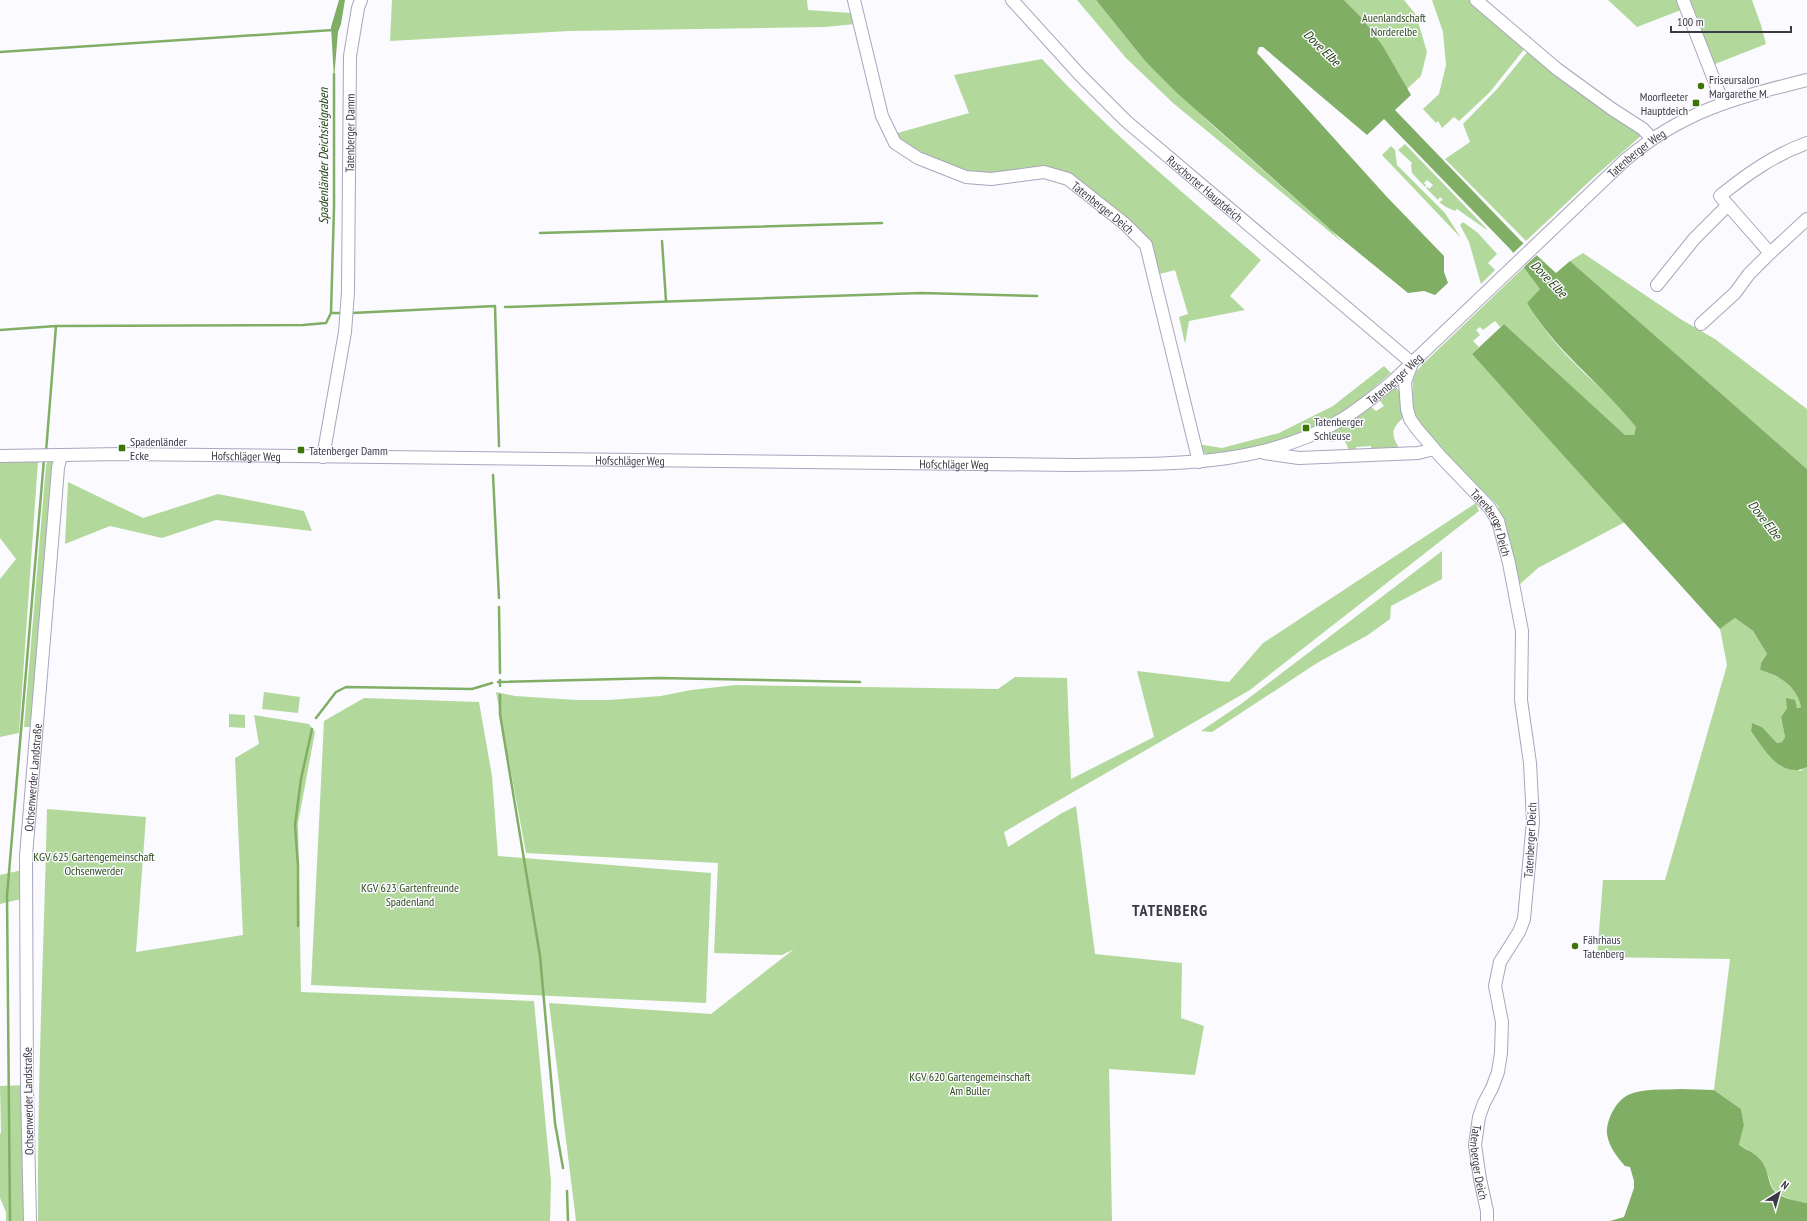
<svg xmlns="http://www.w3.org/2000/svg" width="1807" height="1221" font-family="'PT Sans Narrow',sans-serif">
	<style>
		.green { fill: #b2d99b }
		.water { fill: #80ae64 }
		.pier { fill: #fafaff }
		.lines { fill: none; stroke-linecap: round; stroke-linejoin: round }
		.stream { stroke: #80ae64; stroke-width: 2.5 }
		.minor-casing { stroke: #a9a6bd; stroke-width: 14 }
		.minor { stroke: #fff; stroke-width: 12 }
		.poi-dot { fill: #3d7403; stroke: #fafaff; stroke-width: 1.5 }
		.labels { text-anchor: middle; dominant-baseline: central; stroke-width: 3; stroke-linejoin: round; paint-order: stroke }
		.park-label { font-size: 12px; fill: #2e4c19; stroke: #fafaff }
		.poi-label { font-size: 12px; fill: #3c3b45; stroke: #fafaff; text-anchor: start }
		.street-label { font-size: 12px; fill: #3c3b45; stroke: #fafaff }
		.water-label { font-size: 13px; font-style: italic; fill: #26440f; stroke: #fafaff }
		.district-label { font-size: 16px; font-weight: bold; letter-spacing: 1px; fill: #3c3b45; stroke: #fafaff }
	</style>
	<rect width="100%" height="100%" fill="#fafaff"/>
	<path class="green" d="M392,0H807L808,10L851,13L855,24L825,27L569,31L390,41Z
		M1077,0H1096L1145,61L1211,124L1332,231L1342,242L1173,103L1126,58Z
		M1344,0H1404L1416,15L1427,52L1421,76L1407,89L1383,46L1362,18Z
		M1432,0H1470L1525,48L1490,92L1459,121L1454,117L1442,128L1438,121L1436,123L1423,109L1439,94L1446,65L1443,32Z
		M1608,0H1676L1681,10L1637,27Z
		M1689,0H1752L1761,25L1766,44L1715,64Z
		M1528,51L1642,135L1594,177L1526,241L1445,159L1470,142L1463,124L1497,89Z
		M1042,59C1109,132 1186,195 1261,260L1230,296L1245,310L1189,321L1185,344L1179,317L1188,314L1175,270L1156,275L1149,246L1072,177L991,175L965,173L920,156L896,140L894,134L969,113L954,75Z
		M1405,144L1486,228L1487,230L1457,209L1455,211L1446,207L1439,202L1443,200L1440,197L1438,200L1426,188L1428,187L1429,189L1433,185L1427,180L1424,183L1426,185L1425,187L1412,173L1411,165L1412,163L1398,150Z
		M1391,146L1395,150L1397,165L1445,213L1461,238L1382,155Z
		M1463,222L1478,233L1497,254L1488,263L1495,270L1481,284L1469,242L1460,225Z
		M1583,253L1682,320L1715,339L1807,409V469L1570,261Z
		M1523,268H1525L1541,289L1527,303C1541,327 1558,347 1578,367C1598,387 1620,404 1636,427L1634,435H1625L1504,324L1500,327L1495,321L1483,330L1480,327L1476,330L1480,335L1473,341L1479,347L1472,354L1625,522L1538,568L1520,584L1517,585L1498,506L1450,458L1419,422L1415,414L1412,402L1413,381L1416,372L1423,364Z
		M1384,366L1391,373C1375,386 1359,402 1341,413C1320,427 1227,464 1205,453C1201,451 1199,448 1197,444L1222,448L1279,433L1333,406Z
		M1396,387L1401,393L1404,417C1392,428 1390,433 1399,448L1371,450V446L1356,447V450H1349L1344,439L1331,442L1326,436L1371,407L1376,411L1384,406L1380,401Z
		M38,461L19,733L0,737V579L16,559L0,538V462Z
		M48,461H54L30,727H24L46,465Z
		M68,482L143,518L218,494L304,511L312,531L216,520L162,538L110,526L65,544Z
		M1476,503L1479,511L1250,690L1004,832L1008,847L1062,813L1076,806L1095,954L1182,963L1181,1018L1204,1026L1195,1075L1109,1069L1112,1221H576L549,1003L711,1014L794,949L782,955L714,953L718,863L526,853L496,692L515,696L576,700H609L661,696L691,690L736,685L998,689L1015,677L1067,678L1071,779L1154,737L1137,671L1229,682L1263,643Z
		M1442,551V579L1391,606L1390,619L1368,635L1317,663L1212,732L1201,731L1241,704Z
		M1735,618L1753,631L1767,654L1761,663L1760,670C1780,676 1796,686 1801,707L1787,708L1781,717L1785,737L1782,742L1777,743L1762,727L1752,723L1751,731L1800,771L1807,767V1203L1794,1201L1778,1194L1772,1187L1768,1175L1747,1149L1739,1145L1744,1125L1741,1109L1714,1090L1730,959L1597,957L1603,880H1665L1727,665L1720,629Z
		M264,692L300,697L298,713L262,709Z
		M364,698L479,702L492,776L498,856L711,873L706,1003L311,985L324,721Z
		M229,714L245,715V728L229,727Z
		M254,715L309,724L315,732L298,823L301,992L534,1001L551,1181L550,1221H38C37,1084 44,946 47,809L146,817L136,952L243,935L235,758L259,744Z
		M22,870L21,899L0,904V875Z
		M24,1085V1221H6V1212L0,1198V1134L1,1133L0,1086Z"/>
	<path class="water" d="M339,0H345L341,24L338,32L334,79L331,27Z
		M1096,0H1344L1362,18L1383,46L1411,95L1395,110L1520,240L1556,273L1570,261L1807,469V767C1781,780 1764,749 1751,731L1752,723L1762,727L1777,743L1782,742L1785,737L1781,717L1787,708L1786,698L1795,700L1797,708L1801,707C1796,685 1780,676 1760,670L1761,663L1767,654L1753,631L1735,618L1720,629L1472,354L1504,324L1625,435H1634L1636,427L1631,421C1597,380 1554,349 1527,303L1540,289L1511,250L1384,119L1367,135L1263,47H1259L1257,53L1387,197L1444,256V272L1448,283L1435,295L1424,291L1408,293L1332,231L1177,93L1145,61Z
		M1681,1089L1714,1090L1741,1109L1744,1125L1739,1145C1747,1150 1757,1154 1762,1162C1767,1169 1768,1178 1771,1186C1776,1198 1796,1201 1807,1203V1221H1610L1624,1217L1634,1188V1181L1630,1167L1625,1166C1617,1157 1609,1147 1607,1134C1606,1120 1616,1101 1628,1095C1643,1088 1665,1090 1681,1089Z"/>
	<path class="pier" d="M1525,242L1538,254L1523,268L1512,254Z"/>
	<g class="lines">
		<path class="stream" d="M0,52L333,30
			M540,233L882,223
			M662,241L666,301
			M505,307L921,293L1037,296
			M331,313L334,207V74
			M352,313L495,306L499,446
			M0,330L56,326L303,325L326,323L331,313H344
			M46,452L56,326
			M493,475L499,598
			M499,607L500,673
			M498,682L659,678L860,682
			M500,686V680
			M500,695V714L540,956L555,1123L563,1168
			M316,718L336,692L346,687L472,689L492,683
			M298,926V866L295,825L301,779L312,729
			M567,1191L568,1221
			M10,1221L7,896L44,459"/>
		<g class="minor-casing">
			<g id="minor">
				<path id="s1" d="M854,0L882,116L895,143L918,158L966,177L991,179L1044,172L1068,179L1125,224L1146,245L1199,462"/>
				<path id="s2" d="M1012,0L1080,75L1126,121L1412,363"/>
				<path d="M1476,0L1557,69L1612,109L1643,129L1652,139"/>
				<path d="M1683,0L1723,103"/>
				<path d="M1770,253L1720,196C1747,174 1774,155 1807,143"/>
				<path d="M1657,285L1694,239L1728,205"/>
				<path d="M1701,324L1735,293L1749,274L1770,253L1807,219"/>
				<path id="s3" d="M1411,366L1405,382L1407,409L1410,419L1417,429L1441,457L1489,507L1498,521L1509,563L1522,631L1521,700L1530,763L1533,821L1524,919L1519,932L1500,962L1495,986L1502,1022L1501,1053L1498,1072L1492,1088L1484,1103L1479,1117L1475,1145L1480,1179L1487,1211V1221"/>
				<path d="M1264,453L1299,458L1418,453L1434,449"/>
				<path id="s4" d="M0,456L122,454L1072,465C1165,463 1258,469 1341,420C1359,409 1376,395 1392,382L1624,161C1682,111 1735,98 1807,80"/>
				<path id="s5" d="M323,457L345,332L348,292L350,56L358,8L361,0"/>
				<path id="s6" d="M30,1221L27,1090L26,856L55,506L58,468L61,455"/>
			</g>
		</g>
		<use href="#minor" class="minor"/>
	</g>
	<g class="poi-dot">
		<circle cx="1701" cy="86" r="4"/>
		<rect x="1692" y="99" width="8" height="8" rx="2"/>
		<rect x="1302" y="424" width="8" height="8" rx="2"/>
		<rect x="118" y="444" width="8" height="8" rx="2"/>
		<rect x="297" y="446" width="8" height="8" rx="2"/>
		<circle cx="1575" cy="946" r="4"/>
	</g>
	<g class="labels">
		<g class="park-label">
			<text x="1394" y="17">Auenlandschaft<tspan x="1394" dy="14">Norderelbe</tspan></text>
			<text x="94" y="856">KGV 625 Gartengemeinschaft<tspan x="94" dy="14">Ochsenwerder</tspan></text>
			<text x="410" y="887">KGV 623 Gartenfreunde<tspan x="410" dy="14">Spadenland</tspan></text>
			<text x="970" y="1076">KGV 620 Gartengemeinschaft<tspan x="970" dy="14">Am Buller</tspan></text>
		</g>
		<g class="poi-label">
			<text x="1709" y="79">Friseursalon<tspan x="1709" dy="14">Margarethe M.</tspan></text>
			<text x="1688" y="96" text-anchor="end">Moorfleeter<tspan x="1688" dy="14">Hauptdeich</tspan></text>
			<text x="1314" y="421">Tatenberger<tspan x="1314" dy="14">Schleuse</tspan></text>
			<text x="130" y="441">Spadenländer<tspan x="130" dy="14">Ecke</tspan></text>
			<text x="309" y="450">Tatenberger Damm</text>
			<text x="1583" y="939">Fährhaus<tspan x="1583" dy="14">Tatenberg</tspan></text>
		</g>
		<g class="street-label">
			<text stroke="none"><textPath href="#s5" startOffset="326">Tatenberger Damm</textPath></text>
			<text stroke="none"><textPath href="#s4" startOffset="1747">Tatenberger Weg</textPath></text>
			<text stroke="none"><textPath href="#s2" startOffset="270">Ruschorter Hauptdeich</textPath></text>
			<text stroke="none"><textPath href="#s1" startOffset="377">Tatenberger Deich</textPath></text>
			<text stroke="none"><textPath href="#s4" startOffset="1416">Tatenberger Weg</textPath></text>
			<text stroke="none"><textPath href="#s4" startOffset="246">Hofschläger Weg</textPath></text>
			<text stroke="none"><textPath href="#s4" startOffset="630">Hofschläger Weg</textPath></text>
			<text stroke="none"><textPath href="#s4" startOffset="954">Hofschläger Weg</textPath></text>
			<text stroke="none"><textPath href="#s3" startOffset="188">Tatenberger Deich</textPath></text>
			<text stroke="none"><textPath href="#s6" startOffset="444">Ochsenwerder Landstraße</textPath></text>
			<text transform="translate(1530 840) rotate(-87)">Tatenberger Deich</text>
			<text transform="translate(28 1101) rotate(-91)">Ochsenwerder Landstraße</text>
			<text stroke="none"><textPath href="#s3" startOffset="847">Tatenberger Deich</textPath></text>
		</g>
		<g class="water-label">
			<text transform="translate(1322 48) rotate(44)">Dove Elbe</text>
			<text transform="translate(323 156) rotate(-90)">Spadenländer Deichsielgraben</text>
			<text transform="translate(1549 279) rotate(46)">Dove Elbe</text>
			<text transform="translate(1765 520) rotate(52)">Dove Elbe</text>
		</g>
		<g class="district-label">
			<text x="1170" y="910">TATENBERG</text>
		</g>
	</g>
	<g transform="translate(1779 1193) rotate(37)" stroke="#fafaff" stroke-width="3" paint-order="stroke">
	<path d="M0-3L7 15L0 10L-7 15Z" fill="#3c3b45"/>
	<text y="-6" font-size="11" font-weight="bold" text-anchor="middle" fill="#3c3b45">N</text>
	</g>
	<path d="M1671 26v6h120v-6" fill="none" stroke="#3c3b45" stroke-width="2"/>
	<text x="1677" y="26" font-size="12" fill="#3c3b45" stroke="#fafaff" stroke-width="3" paint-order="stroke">100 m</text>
</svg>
